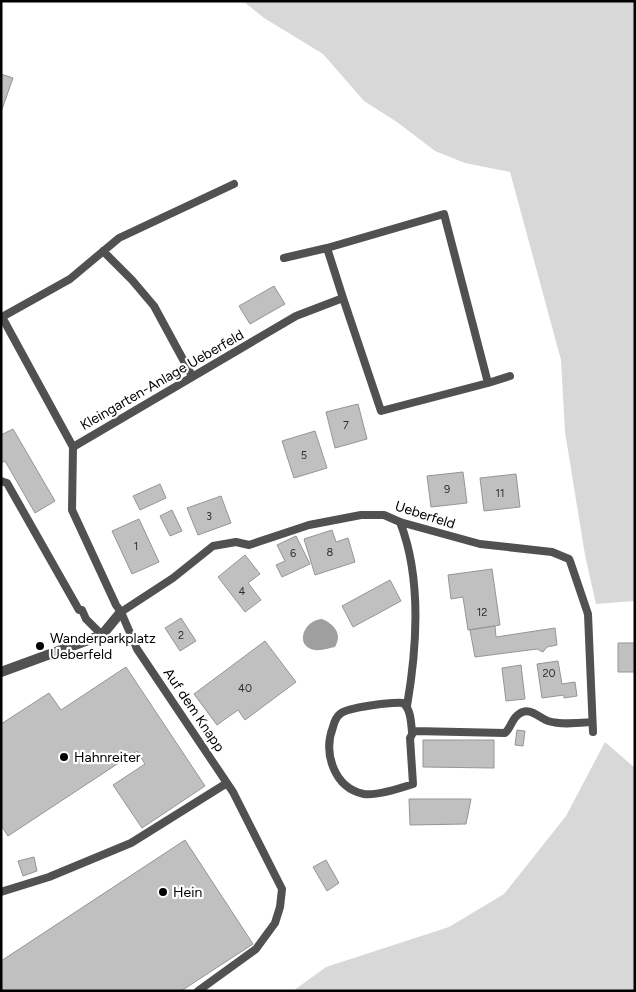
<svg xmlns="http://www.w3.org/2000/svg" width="636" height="992" font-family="Figtree,sans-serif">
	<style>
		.green { fill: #d8d8d8 }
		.water { fill: #9f9f9f }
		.building { fill: #c0c0c0; stroke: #959595 }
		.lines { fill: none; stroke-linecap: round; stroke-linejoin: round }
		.service { stroke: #515151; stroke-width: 8 }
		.minor { stroke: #515151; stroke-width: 10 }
		.poi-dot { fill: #000; stroke: #fff; stroke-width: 2 }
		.labels { text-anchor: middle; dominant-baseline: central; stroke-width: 4.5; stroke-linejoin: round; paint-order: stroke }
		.number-label { font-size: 11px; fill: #303030 }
		.street-label { font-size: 14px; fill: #000; stroke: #fff }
		.poi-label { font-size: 14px; fill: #000; stroke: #fff; text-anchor: start }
	</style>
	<rect width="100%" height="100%" fill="#fff"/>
	<path class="green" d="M243,1H635V601L596,604L585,555L565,432L561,360L510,172L465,163L435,151L397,122L364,101L323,54L264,18Z
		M605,742L635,768V991H293L326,967L449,927L504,894L566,816Z"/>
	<path class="water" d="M322,619C334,624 343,634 335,647C329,648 322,651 315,650C294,647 303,620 322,619Z"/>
	<path class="building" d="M1,74L13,78L1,112Z
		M274,286L285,304L250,324L239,306Z
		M358,404L367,439L335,448L326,412Z
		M13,429L55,501L35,513L5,461L1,463V435Z
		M315,431L327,468L294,478L282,441Z
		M463,472L467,503L431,507L427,476Z
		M516,474L520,507L484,511L480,478Z
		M160,484L166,498L140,510L133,496Z
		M221,496L231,523L198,535L187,508Z
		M172,510L182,531L170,536L160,516Z
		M139,519L159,562L132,574L112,531Z
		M332,530L336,542L348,538L355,562L315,575L304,539Z
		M296,536L310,564L282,577L276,565L285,561L277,545Z
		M245,555L260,574L248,583L261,600L245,612L218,577Z
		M492,569L500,625L468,630L463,597L451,599L448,575Z
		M390,580L401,601L353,627L342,606Z
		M181,618L196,641L180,651L165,628Z
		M495,626L496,637L555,628L557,645L547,647L543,652L537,649L475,657L470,630Z
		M265,641L296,682L245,720L238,710L217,725L194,694Z
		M618,643H635V672H618Z
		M558,661L562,684L575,682L577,696L564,698V695L542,698L537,664Z
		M521,665L525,699L506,701L502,668Z
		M126,667L205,786L142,828L113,785L145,764L137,751L8,836L1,825V724L49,693L61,710Z
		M517,730L525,731L523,746L515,745Z
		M423,740H494V768L423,767Z
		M409,799H471L466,824L410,825Z
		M185,840L253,944L181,991H1V961Z
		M34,857L37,871L23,876L18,861Z
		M326,860L339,883L327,891L313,867Z"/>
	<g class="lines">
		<path class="service" d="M103,251L132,280L154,306L192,376
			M284,258L327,248
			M488,383L510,376
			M73,447L2,317L70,279L119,238L234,184
			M1,481L7,483L79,610H82L86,619L102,635
			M400,522C422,578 417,648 407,706
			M121,612L173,578L213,546L236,542L249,545L309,525L361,515H384L400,522L480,544L552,552L569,559L570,561L588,614L593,732
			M412,732C411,723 411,709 403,703C392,702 348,707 340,714C336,717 334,723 333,727C323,753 334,788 364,794C376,796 401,788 413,784L410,738L414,731L505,733C511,728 512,718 519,714C529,706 538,717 548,721C561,725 578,723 592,722
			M1,892L49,877L131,843L227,783
			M198,991L256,949L275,923L280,907L282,889L233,792L137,649L121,612L116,605L72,510L73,447L296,316L343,298L381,411L488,383L444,214L327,248L343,298"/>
		<path class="minor" d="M1,672L102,635L121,612"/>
	</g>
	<g class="poi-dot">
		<circle cx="40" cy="646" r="5"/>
		<circle cx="64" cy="757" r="5"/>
		<circle cx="163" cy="892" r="5"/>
	</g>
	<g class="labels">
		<g class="number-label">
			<text x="346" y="425">7</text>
			<text x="304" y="455">5</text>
			<text x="447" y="489">9</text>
			<text x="500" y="493">11</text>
			<text x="209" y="516">3</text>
			<text x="136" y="546">1</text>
			<text x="330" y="552">8</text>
			<text x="293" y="553">6</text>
			<text x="242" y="591">4</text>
			<text x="482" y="612">12</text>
			<text x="181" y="635">2</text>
			<text x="549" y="673">20</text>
			<text x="245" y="688">40</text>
		</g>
		<g class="street-label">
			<text transform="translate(162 380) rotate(-30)">Kleingarten-Anlage Ueberfeld</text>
			<text transform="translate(425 515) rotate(18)">Ueberfeld</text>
			<text transform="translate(194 710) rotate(56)">Auf dem Knapp</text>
		</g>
		<g class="poi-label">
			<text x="50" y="638">Wanderparkplatz<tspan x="50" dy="16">Ueberfeld</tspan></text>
			<text x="74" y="757">Hahnreiter</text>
			<text x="173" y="892">Hein</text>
		</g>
	</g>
	<rect width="636" height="992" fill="none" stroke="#000000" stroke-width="5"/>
</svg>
